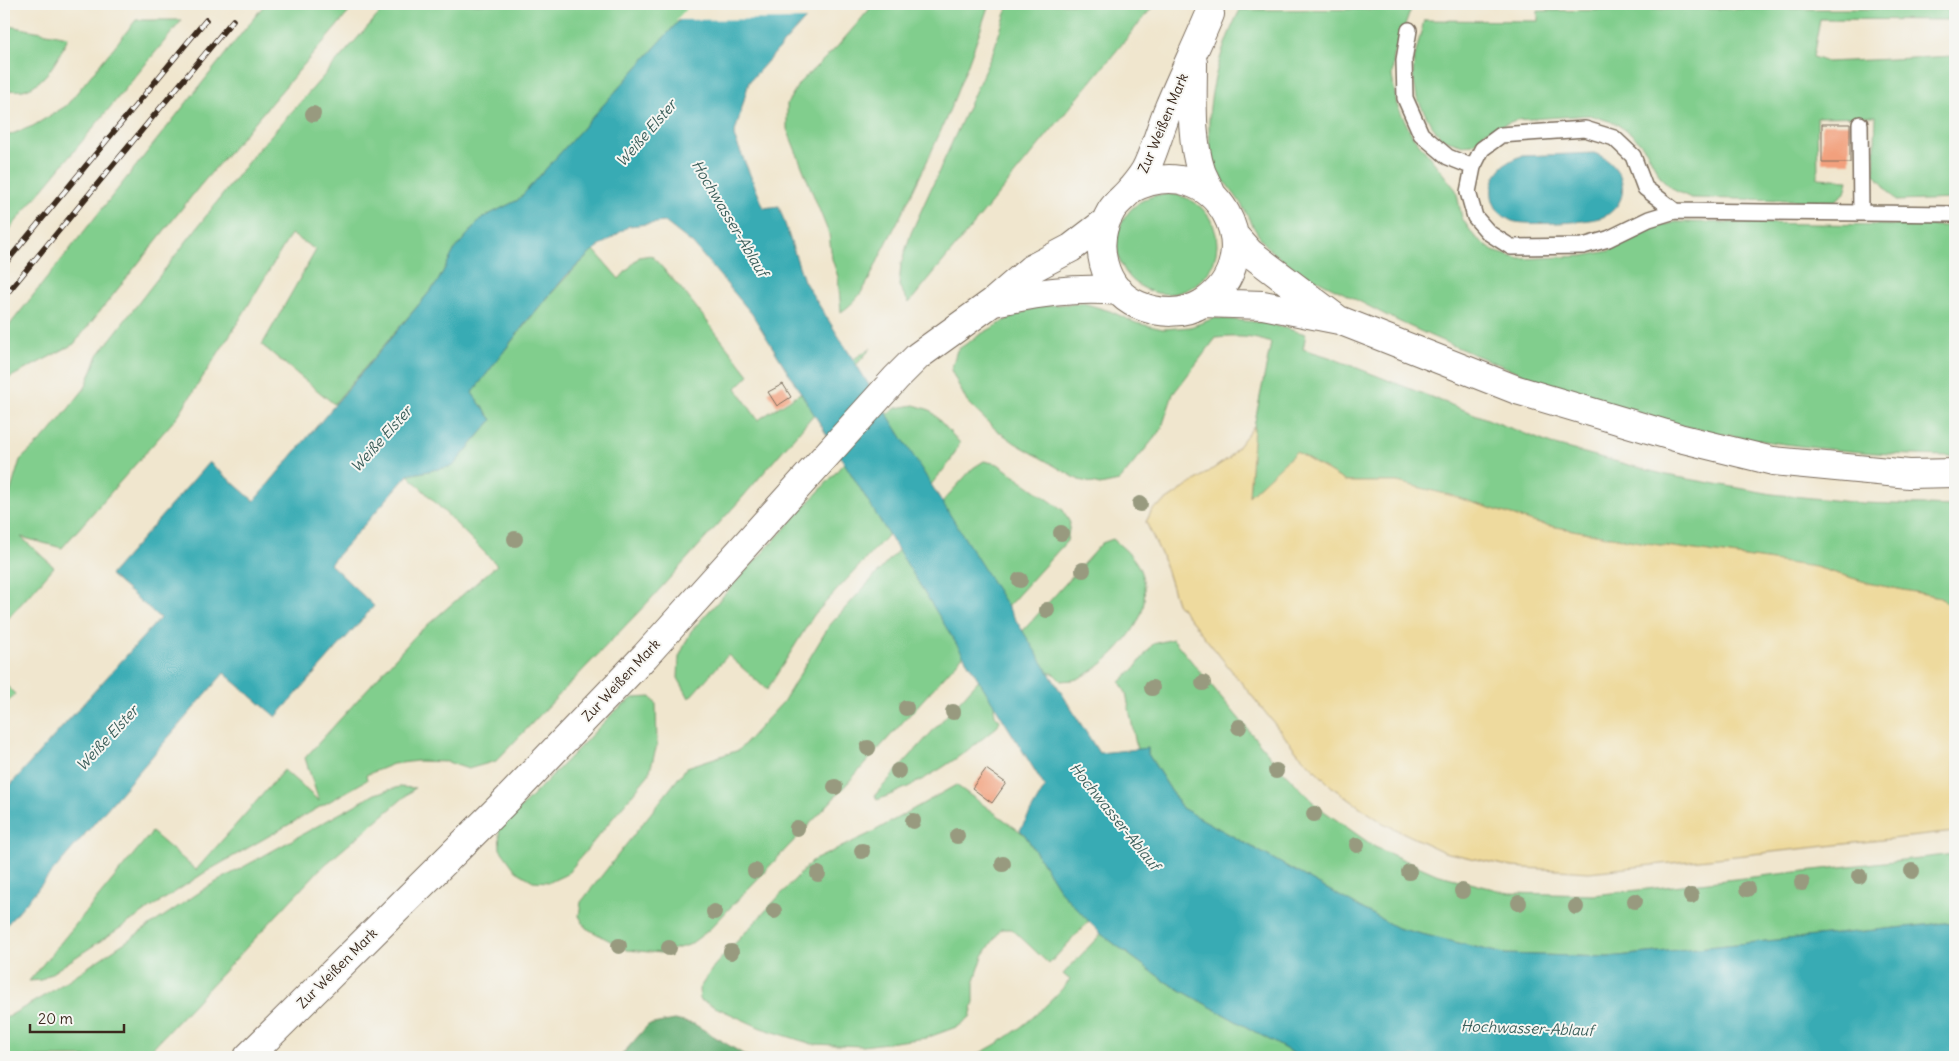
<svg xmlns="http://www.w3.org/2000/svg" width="1959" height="1061" font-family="Delius,sans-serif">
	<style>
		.green { fill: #81ce8d; stroke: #5e7c56 }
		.forest { fill: #68b178; stroke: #526e4b }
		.sand { fill: #eeda9e; stroke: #94825e }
		.water { fill: #39abb4; stroke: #3a6a69 }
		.pier { fill: #f0e6ce }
		.building { fill: #f2a07d }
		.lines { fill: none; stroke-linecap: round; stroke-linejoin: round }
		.service-casing { stroke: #7a6c5c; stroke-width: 18 }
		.secondary-casing { stroke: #7a6c5c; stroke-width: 30 }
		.service { stroke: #fff; stroke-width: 15 }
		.secondary { stroke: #fff; stroke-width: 28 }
		.rail-casing { stroke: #3b2a1e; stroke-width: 5.5 }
		.rail { stroke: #f6f6f2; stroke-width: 4; stroke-dasharray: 11; stroke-linecap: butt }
		.tree { fill: #989a7f }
		.labels { text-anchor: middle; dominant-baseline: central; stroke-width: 4; stroke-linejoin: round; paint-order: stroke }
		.street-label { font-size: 14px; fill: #3b2a1e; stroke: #f6f6f2 }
		.water-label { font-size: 15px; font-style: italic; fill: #3a5e5a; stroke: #f6f6f2 }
	</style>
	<rect width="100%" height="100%" fill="#f6f6f2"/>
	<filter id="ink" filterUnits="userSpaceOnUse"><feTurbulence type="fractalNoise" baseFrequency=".02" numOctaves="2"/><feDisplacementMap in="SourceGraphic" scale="10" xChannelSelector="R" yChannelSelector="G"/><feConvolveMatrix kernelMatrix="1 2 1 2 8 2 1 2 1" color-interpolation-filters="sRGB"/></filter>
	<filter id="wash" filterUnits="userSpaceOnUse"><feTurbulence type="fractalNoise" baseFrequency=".0096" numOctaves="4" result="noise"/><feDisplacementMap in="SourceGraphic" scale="20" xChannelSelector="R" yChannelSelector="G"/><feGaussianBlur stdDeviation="1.12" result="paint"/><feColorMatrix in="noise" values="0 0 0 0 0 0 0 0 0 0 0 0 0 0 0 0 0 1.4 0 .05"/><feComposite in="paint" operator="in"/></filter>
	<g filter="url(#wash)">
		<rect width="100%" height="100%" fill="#f0e6ce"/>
		<path class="green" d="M265,4H356L199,187L74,344L9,378L4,384V332Z
			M388,4H694L518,200L482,218L455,249L437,283L334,404L262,345L316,250L291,234L237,324L177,417L62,548L21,537L54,567L4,623V513L20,460L50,432L85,388L98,355L255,153Z
			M874,4H989C962,87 927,167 886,244C872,270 867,295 841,312L838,277L832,259L829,234L787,129V104L799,83L837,47Z
			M1009,4H1155L909,303L899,286L901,264L911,233L993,52Z
			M1411,9L1394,56L1392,76L1397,105L1412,135L1456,190L1462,218L1474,236L1493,251L1520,259L1583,256L1609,251L1650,229L1676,222L1955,226V456C1864,455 1773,446 1684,426C1667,422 1649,416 1632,411C1552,387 1476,357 1400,322C1375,310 1350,296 1325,284C1308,275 1289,266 1274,253C1258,240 1251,221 1241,204C1235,193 1224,183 1218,172C1196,127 1218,51 1240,10Z
			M1677,9H1955V20L1820,19L1813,57L1827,62L1955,56V199L1896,201L1874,173L1876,116L1817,117L1818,178L1848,180L1845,193L1835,201L1691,198L1674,190L1661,178L1646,150L1633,135L1615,123L1590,115L1516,120L1486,131L1473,144L1463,145L1441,138L1430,123L1417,98L1413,75L1414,60L1424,20L1538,21V11Z
			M136,20H182L4,236V137L33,126L66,106Z
			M4,25L68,37C60,56 45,85 23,90C17,91 10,90 4,91Z
			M1117 244a50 50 0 1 1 100 0a50 50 0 1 1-100 0Z
			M594,250L619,279L639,257L651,255L685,293L749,375L736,388L758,420L871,348L741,499L649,601L496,761L468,769L448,762L417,761L393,764L366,775L367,780L204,873L41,980L29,981L152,832L196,870L284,770L319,801L305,758L417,634L497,565L408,475L453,466L492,420L472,393C511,342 547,293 594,250Z
			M1083,303L1110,311L1136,323L1163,329L1190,327L1215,318L1266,323L1306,334L1303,349L1329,357L1551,444L1666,475L1772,494L1862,503L1955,506V612L1940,597L1872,584L1815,567L1645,543L1539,524L1449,495L1397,482H1346L1296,452L1249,496L1254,426L1271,343C1253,336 1235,336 1216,338L1173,394L1161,430L1119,481L1100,485L1079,480L1015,443L994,428L967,402L951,370L957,350L981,334L1010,318L1039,306Z
			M914,405L930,410L960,443L950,462L897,525L814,615L767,690L728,655L689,698L678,678L679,657L691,631L831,478L880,420L896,408Z
			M984,461L998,464L1063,510L1070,523L1067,541L825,808L709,930L689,945L661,953L627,950L586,928L579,916L581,902L687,767L739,750L783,702L829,626L973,468Z
			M1113,539C1123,548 1135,557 1140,570C1146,584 1146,606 1139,619C1129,641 1100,670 1077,679C1072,681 1066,680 1061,681L1053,673H1046L994,707L995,715L1000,720L998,726C960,758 924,783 877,800L875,795L1102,543Z
			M1173,639L1279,767L1321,809L1375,847L1436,874L1509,893L1594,895L1955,854V922L1608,957L1504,954L1397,928L1182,808L1148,754V748L1137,750L1126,693L1120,682L1134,669L1153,644Z
			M4,683L15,694L4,706Z
			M651,697L656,704L657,745L649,774L567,874L550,882L533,881L516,871L500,849L499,830L614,712L633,698Z
			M956,785L1025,835L1061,892L1089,921L1049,964L1012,929H1001L983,956L974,983V1002L970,1017L959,1026L926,1038L863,1046L812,1044L761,1028L700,1000L699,989L714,966L812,861L869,834Z
			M399,787L415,788L320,869L144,1057H4V1019L49,993L209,886L375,794Z
			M1101,934L1166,982L1300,1057H971C1010,1040 1042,1012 1070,980L1063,974Z"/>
		<path class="forest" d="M674,1020L694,1024L748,1057H620L648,1025Z"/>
		<path class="sand" d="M1254,426L1249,496L1296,452L1346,482H1397L1449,495L1539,524L1645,543L1815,567L1872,584L1940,597L1955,612V832L1589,872L1512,867L1444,852L1383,823L1333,788L1298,753L1177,603L1162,556L1146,522L1152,510L1229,458Z"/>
		<path class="water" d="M694,4H819L749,82L734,136L764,208L779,206L804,281L1099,753L1148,748V754L1182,808L1397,928L1504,954L1608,957L1955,922V1057H1300L1166,982L1101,934L1061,892L1025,835L1020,830L1045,787L752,314L693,244L665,222L629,226L594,250L566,276L527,321L472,393L492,420L453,466L408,475L330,564L374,606L276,717L224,673L4,928V792L160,618L110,575L209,462L254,501L437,283L455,249L482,218L518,200Z
			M1594,153C1622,163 1635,196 1607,215C1596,223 1525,226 1512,221C1479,206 1489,164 1522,156Z"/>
		<path class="pier" d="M691,4H822L810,19L676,20Z"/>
		<g id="blocks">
			<path class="building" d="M1822,124H1850V163H1822Z
				M783,384L791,397L777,406L768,392Z
				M986,769L1006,783L992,803L972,788Z"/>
		</g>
	</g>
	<g filter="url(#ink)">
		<use href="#blocks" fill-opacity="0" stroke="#7a6c5c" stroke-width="1"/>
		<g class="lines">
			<g class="service-casing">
				<path id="service" d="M1409,30L1404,60L1405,98L1421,134L1448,157L1473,167
					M1860,124L1861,213
					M1675,211L1645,188L1633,156L1614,138L1585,129L1501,135L1482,149L1473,167L1468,192L1475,217L1489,233L1511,247L1583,246L1608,239L1649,219L1675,211L1955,214"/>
			</g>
			<g class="secondary-casing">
				<path id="secondary" d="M1193,63C1193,98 1190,136 1201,171C1204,179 1209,187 1212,195
					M1131,189C1218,145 1273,259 1203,303C1183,315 1159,314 1138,305C1102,289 1092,243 1111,211C1116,202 1125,197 1131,189C1137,182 1145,172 1148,164C1156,146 1161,126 1169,107C1182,76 1197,45 1210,14
					M1234,235L1250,253L1336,318
					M994,302C1039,293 1073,287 1119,291
					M1203,303L1263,305L1339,320L1517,390L1679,438L1773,461L1909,474L1955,473
					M248,1057L502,805L645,656L896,378L918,356L993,302L1031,269L1071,248L1105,222"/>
			</g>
			<use href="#service" class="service"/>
			<use href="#secondary" class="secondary"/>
			<g class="rail-casing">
				<path id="rail" d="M4,265L206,20
					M4,297L233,20"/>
			</g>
			<use href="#rail" class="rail"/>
		</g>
		<g class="tree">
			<circle cx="313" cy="114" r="8"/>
			<circle cx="1140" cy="504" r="8"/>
			<circle cx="1061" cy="533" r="8"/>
			<circle cx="515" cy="539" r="8"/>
			<circle cx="1083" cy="570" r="8"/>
			<circle cx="1020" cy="580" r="8"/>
			<circle cx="1047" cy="610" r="8"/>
			<circle cx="1203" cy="683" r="8"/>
			<circle cx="1152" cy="688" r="8"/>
			<circle cx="906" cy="708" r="8"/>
			<circle cx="953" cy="712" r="8"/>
			<circle cx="1239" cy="727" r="8"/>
			<circle cx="868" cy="748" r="8"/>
			<circle cx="898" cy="771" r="8"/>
			<circle cx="1276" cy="771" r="8"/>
			<circle cx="835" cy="787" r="8"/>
			<circle cx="1314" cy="814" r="8"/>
			<circle cx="913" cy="821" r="8"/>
			<circle cx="797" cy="828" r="8"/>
			<circle cx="957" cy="836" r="8"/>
			<circle cx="1357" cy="845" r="8"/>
			<circle cx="862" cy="851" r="8"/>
			<circle cx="1003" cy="864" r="8"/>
			<circle cx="755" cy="871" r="8"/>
			<circle cx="1912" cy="871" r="8"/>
			<circle cx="1409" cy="872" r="8"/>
			<circle cx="818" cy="874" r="8"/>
			<circle cx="1859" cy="876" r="8"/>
			<circle cx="1802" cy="883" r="8"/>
			<circle cx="1747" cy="889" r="8"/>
			<circle cx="1462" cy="891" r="8"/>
			<circle cx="1691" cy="896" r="8"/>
			<circle cx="1635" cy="901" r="8"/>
			<circle cx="1519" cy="903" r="8"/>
			<circle cx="1576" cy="907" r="8"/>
			<circle cx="774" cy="911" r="8"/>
			<circle cx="714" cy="912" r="8"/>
			<circle cx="619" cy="946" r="8"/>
			<circle cx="669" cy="948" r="8"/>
			<circle cx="731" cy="952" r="8"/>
		</g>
	</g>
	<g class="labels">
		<g class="street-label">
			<text transform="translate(1163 123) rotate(-67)">Zur Weißen Mark</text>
			<text transform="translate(621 680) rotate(-47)">Zur Weißen Mark</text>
			<text transform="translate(337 968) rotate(-45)">Zur Weißen Mark</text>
		</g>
		<g class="water-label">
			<text transform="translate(646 133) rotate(-49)">Weiße Elster</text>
			<text transform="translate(730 218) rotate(59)">Hochwasser-Ablauf</text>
			<text transform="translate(381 439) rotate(-48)">Weiße Elster</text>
			<text transform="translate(107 738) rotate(-47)">Weiße Elster</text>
			<text transform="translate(1115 816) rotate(51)">Hochwasser-Ablauf</text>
			<text transform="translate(1527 1028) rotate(2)">Hochwasser-Ablauf</text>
		</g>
	</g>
	<rect width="1959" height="1061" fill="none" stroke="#f6f6f2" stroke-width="20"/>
	<path d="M30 1024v8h94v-8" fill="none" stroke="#3b2a1e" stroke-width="2.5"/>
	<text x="38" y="1024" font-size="15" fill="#3b2a1e" stroke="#f6f6f2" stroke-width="4" paint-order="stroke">20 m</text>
</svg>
